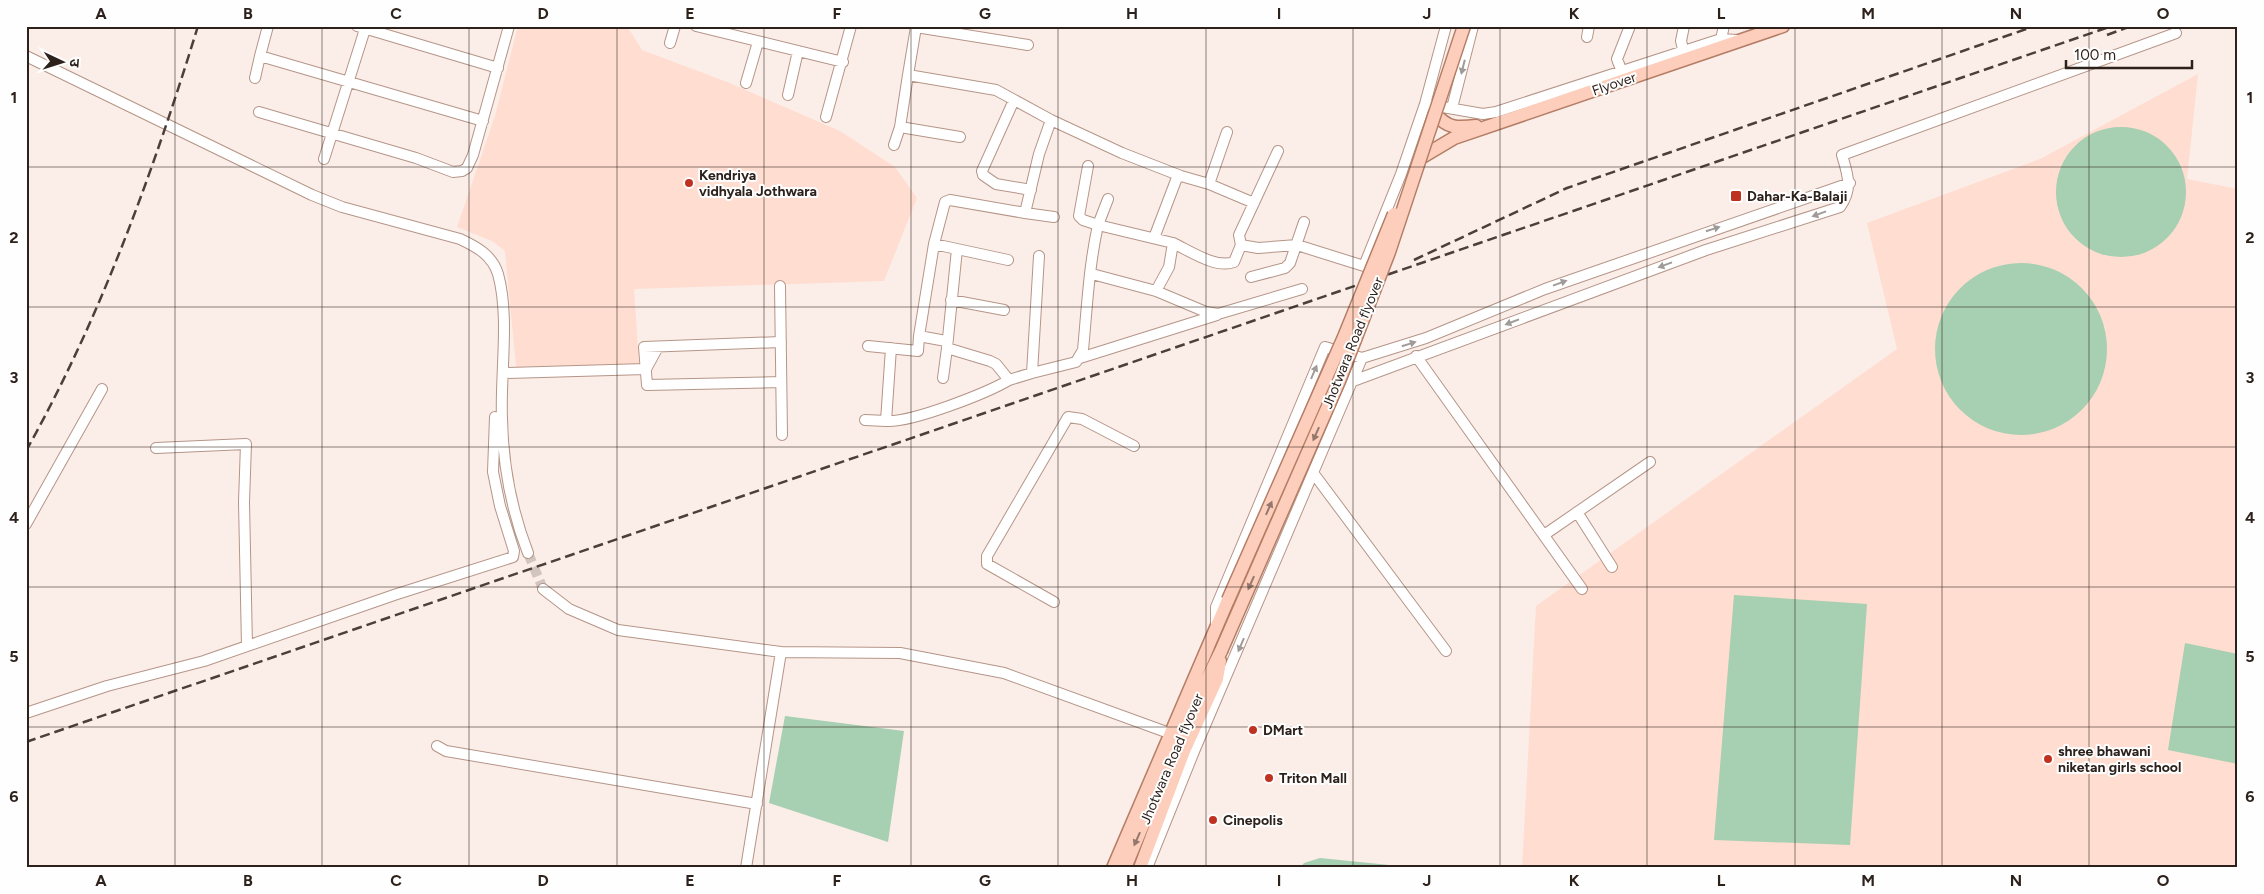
<svg xmlns="http://www.w3.org/2000/svg" width="2264" height="894" font-family="Figtree,'Noto Sans Devanagari',sans-serif">
	<style>
		.built { fill: #ffddd0 }
		.green { fill: #a7cfb1 }
		.lines { fill: none; stroke-linecap: round; stroke-linejoin: round }
		.minor-tunnel { stroke: #d2c5bf; stroke-width: 10; stroke-dasharray: 10 5; stroke-linecap: butt }
		.minor-casing { stroke: #b59588; stroke-width: 12 }
		.major-casing { stroke: #b47d66; stroke-width: 15 }
		.minor { stroke: #fff; stroke-width: 10 }
		.major { stroke: #fdcebb; stroke-width: 12 }
		.rail { stroke: #4c3f3a; stroke-width: 2.5; stroke-dasharray: 10 5; stroke-linecap: butt }
		.major-bridge-casing { stroke: #b47d66; stroke-width: 15; stroke-linecap: butt }
		.major-bridge { stroke: #fdcebb; stroke-width: 12 }
		.oneway { fill: #a09b99 }
		.oneway2 { fill: #95786c }
		.grid { fill: none; stroke: #2d211c; stroke-width: 1; stroke-opacity: 0.55 }
		.poi-dot { fill: #bf3221; stroke: #fefefe; stroke-width: 2 }
		.labels { text-anchor: middle; dominant-baseline: central; stroke-width: 4; stroke-linejoin: round; paint-order: stroke }
		.street-label { font-size: 14px; fill: #2d211c; stroke: #fefefe }
		.poi-label { font-size: 14px; font-weight: bold; fill: #2d211c; stroke: #fefefe; text-anchor: start }
		.neatline { fill: none; stroke: #2d211c; stroke-width: 2 }
		.grid-label { font-size: 16px; text-anchor: middle; font-weight: bold; fill: #2d211c }
	</style>
	<rect width="100%" height="100%" fill="#fbeee8"/>
	<path class="built" d="M518,26H627L642,50L727,82L840,131L895,167L917,198L884,281L634,289L639,364L516,367L505,251L492,241L457,227L495,116Z
		M2198,74L2187,179L2238,189V868H1522L1536,606L1897,349L1867,223L2040,159Z"/>
	<path class="green" d="M2056 192a65 65 0 1 1 130 0a65 65 0 1 1-130 0Z
		M1935 349a86 86 0 1 1 172 0a86 86 0 1 1-172 0Z
		M1734,595L1867,604L1850,845L1714,840Z
		M2185,643L2238,654V764L2168,750Z
		M785,716L904,731L888,842L769,803Z
		M1320,858L1419,868H1300L1304,863Z"/>
	<g class="lines">
		<path class="minor-tunnel" d="M528,553L543,589"/>
		<g class="minor-casing">
			<path id="minor" d="M268,26L260,56L483,121
				M357,26L498,68
				M696,26L843,62
				M1587,37L1589,26
				M1721,39L1724,26
				M670,43L675,26
				M1684,53L1681,41L1684,26
				M26,56L312,195L342,207L460,239C477,247 492,255 498,274C510,317 500,374 502,419C503,466 511,509 528,553
				M1622,72L1617,59L1630,26
				M908,75L916,27L1028,45
				M255,78L260,56
				M746,83L758,42
				M788,95L798,51
				M1014,100L982,171L983,175L996,184L1031,190
				M1431,105L1483,114L1496,112L1721,39L1737,40
				M1452,108L1473,26
				M259,112L416,158L453,172L462,171L467,168L473,155L509,26
				M826,117L851,26
				M1051,120L1039,154L1025,213L1054,217
				M1227,132L1209,184L1254,203
				M960,137L900,127L908,75L996,90L1051,120L1122,153L1181,176L1209,184
				M894,145L900,127
				M1278,151L1239,235L1241,245L1258,248L1297,245L1364,266L1401,174L1425,104L1446,26
				M324,159L366,26
				M1088,166L1079,216L1083,220L1098,225L1108,199
				M1154,238L1178,175
				M934,244L919,336L946,341
				M957,249L934,244L945,202L950,200L1025,213
				M1039,256L1032,373L1076,362L1083,350C1087,308 1089,265 1098,225L1173,243
				M1008,260L957,249L947,348L990,361L996,364L1009,380L1032,373
				M1092,274L1156,291L1206,312L1218,314L1302,289
				M1251,277L1285,268L1290,263L1304,222
				M780,286L782,435
				M1156,291L1169,267L1173,243C1190,251 1216,269 1234,262L1241,245
				M951,300L1004,310
				M781,342L644,347L647,385L781,382
				M868,346L918,351L919,336
				M891,348L886,421C911,423 987,393 1009,380
				M1416,356L1582,589
				M1080,358L1217,315
				M504,373L646,369L658,347
				M943,378L947,348
				M1353,381L1706,250L1840,207C1853,189 1848,175 1842,155L2176,33
				M865,420L886,421
				M156,448L246,444L244,502L247,646
				M1314,474L1446,651
				M1577,512L1612,567
				M26,524L102,389
				M1544,535L1650,462
				M543,589L569,609L618,630L781,652L746,868
				M1054,602L987,564V556L1068,417L1082,419L1134,446
				M1216,624V607L1325,347L1362,358L1426,338L1545,289L1850,183
				M781,652L900,653L1004,673L1169,733
				M26,713L107,686L204,661L394,595L513,557L514,551L500,506L493,472L495,417
				M437,746L446,751L757,804
				M1147,868L1195,749L1362,358"/>
		</g>
		<g class="major-casing">
			<path id="major" d="M1435,113C1447,129 1458,128 1476,126
				M1422,157L1454,138L1783,26
				M1113,868L1228,600
				M1125,868L1183,728L1221,651
				M1140,868L1184,751L1217,679L1220,661"/>
		</g>
		<use href="#minor" class="minor"/>
		<use href="#major" class="major"/>
		<path class="rail" d="M2107,35L2131,26
			M1414,260L1567,188L2035,26
			M26,451C101,317 153,172 198,26
			M26,742L2112,26"/>
		<g class="major-bridge-casing">
			<path id="major-bridge" d="M1228,600L1344,337L1394,214
				M1221,651L1339,381L1389,252L1464,26"/>
		</g>
		<use href="#major-bridge" class="major-bridge"/>
	</g>
	<defs><path id="oneway-solid" d="M-6-.8H1V-3.2L6.5 0L1 3.2V.8H-6Z" transform="scale(1.25)"/></defs>
	<g class="oneway">
		<use href="#oneway-solid" transform="translate(1463 67) rotate(104)"/>
		<use href="#oneway-solid" transform="translate(1819 214) rotate(160)"/>
		<use href="#oneway-solid" transform="translate(1713 229) rotate(-18)"/>
		<use href="#oneway-solid" transform="translate(1665 265) rotate(160)"/>
		<use href="#oneway-solid" transform="translate(1560 283) rotate(-20)"/>
		<use href="#oneway-solid" transform="translate(1512 322) rotate(159)"/>
		<use href="#oneway-solid" transform="translate(1409 344) rotate(-17)"/>
		<use href="#oneway-solid" transform="translate(1314 372) rotate(-67)"/>
		<use href="#oneway-solid" transform="translate(1241 645) rotate(113)"/>
	</g>
	<g class="oneway2">
		<use href="#oneway-solid" transform="translate(1316 434) rotate(114)"/>
		<use href="#oneway-solid" transform="translate(1269 508) rotate(-66)"/>
		<use href="#oneway-solid" transform="translate(1251 583) rotate(114)"/>
		<use href="#oneway-solid" transform="translate(1137 839) rotate(114)"/>
	</g>
	<path class="grid" d="M175,26V868M322,26V868M469,26V868M617,26V868M764,26V868M911,26V868M1058,26V868M1206,26V868M1353,26V868M1500,26V868M1647,26V868M1795,26V868M1942,26V868M2089,26V868M26,167H2238M26,307H2238M26,447H2238M26,587H2238M26,727H2238"/>
	<g class="poi-dot">
		<circle cx="689" cy="183" r="5"/>
		<rect x="1730" y="190" width="12" height="12" rx="2.5"/>
		<circle cx="1253" cy="730" r="5"/>
		<circle cx="2048" cy="759" r="5"/>
		<circle cx="1269" cy="778" r="5"/>
		<circle cx="1213" cy="820" r="5"/>
	</g>
	<g class="labels">
		<g class="street-label">
			<text transform="translate(1614 84) rotate(-19)">Flyover</text>
			<text transform="translate(1353 343) rotate(-68)">Jhotwara Road flyover</text>
			<text transform="translate(1172 759) rotate(-67)">Jhotwara Road flyover</text>
		</g>
		<g class="poi-label">
			<text x="699" y="175">Kendriya<tspan x="699" dy="16">vidhyala Jothwara</tspan></text>
			<text x="1747" y="196">Dahar-Ka-Balaji</text>
			<text x="1263" y="730">DMart</text>
			<text x="2058" y="751">shree bhawani<tspan x="2058" dy="16">niketan girls school</tspan></text>
			<text x="1279" y="778">Triton Mall</text>
			<text x="1223" y="820">Cinepolis</text>
		</g>
	</g>
	<rect width="2264" height="894" fill="none" stroke="#fefefe" stroke-width="55"/>
	<g transform="translate(62 62) rotate(94)" stroke="#fefefe" stroke-width="4" paint-order="stroke">
	<path d="M0-4L9 19L0 12L-9 19Z" fill="#2d211c"/>
	<text y="-8" font-size="14" font-weight="bold" text-anchor="middle" fill="#2d211c">उ</text>
	</g>
	<path d="M2066 60v8h126v-8" fill="none" stroke="#2d211c" stroke-width="2.5"/>
	<text x="2074" y="60" font-size="15" fill="#2d211c" stroke="#fefefe" stroke-width="4" paint-order="stroke">100 m</text>
	<rect x="28" y="28" width="2208" height="838" class="neatline"/>
	<g class="grid-label">
		<text x="101" y="19">A</text>
		<text x="248" y="19">B</text>
		<text x="396" y="19">C</text>
		<text x="543" y="19">D</text>
		<text x="690" y="19">E</text>
		<text x="837" y="19">F</text>
		<text x="985" y="19">G</text>
		<text x="1132" y="19">H</text>
		<text x="1279" y="19">I</text>
		<text x="1427" y="19">J</text>
		<text x="1574" y="19">K</text>
		<text x="1721" y="19">L</text>
		<text x="1868" y="19">M</text>
		<text x="2016" y="19">N</text>
		<text x="2163" y="19">O</text>
		<text x="14" y="103">1</text>
		<text x="2250" y="103">1</text>
		<text x="14" y="243">2</text>
		<text x="2250" y="243">2</text>
		<text x="14" y="383">3</text>
		<text x="2250" y="383">3</text>
		<text x="14" y="523">4</text>
		<text x="2250" y="523">4</text>
		<text x="14" y="662">5</text>
		<text x="2250" y="662">5</text>
		<text x="14" y="802">6</text>
		<text x="2250" y="802">6</text>
		<text x="101" y="886">A</text>
		<text x="248" y="886">B</text>
		<text x="396" y="886">C</text>
		<text x="543" y="886">D</text>
		<text x="690" y="886">E</text>
		<text x="837" y="886">F</text>
		<text x="985" y="886">G</text>
		<text x="1132" y="886">H</text>
		<text x="1279" y="886">I</text>
		<text x="1427" y="886">J</text>
		<text x="1574" y="886">K</text>
		<text x="1721" y="886">L</text>
		<text x="1868" y="886">M</text>
		<text x="2016" y="886">N</text>
		<text x="2163" y="886">O</text>
	</g>
</svg>
